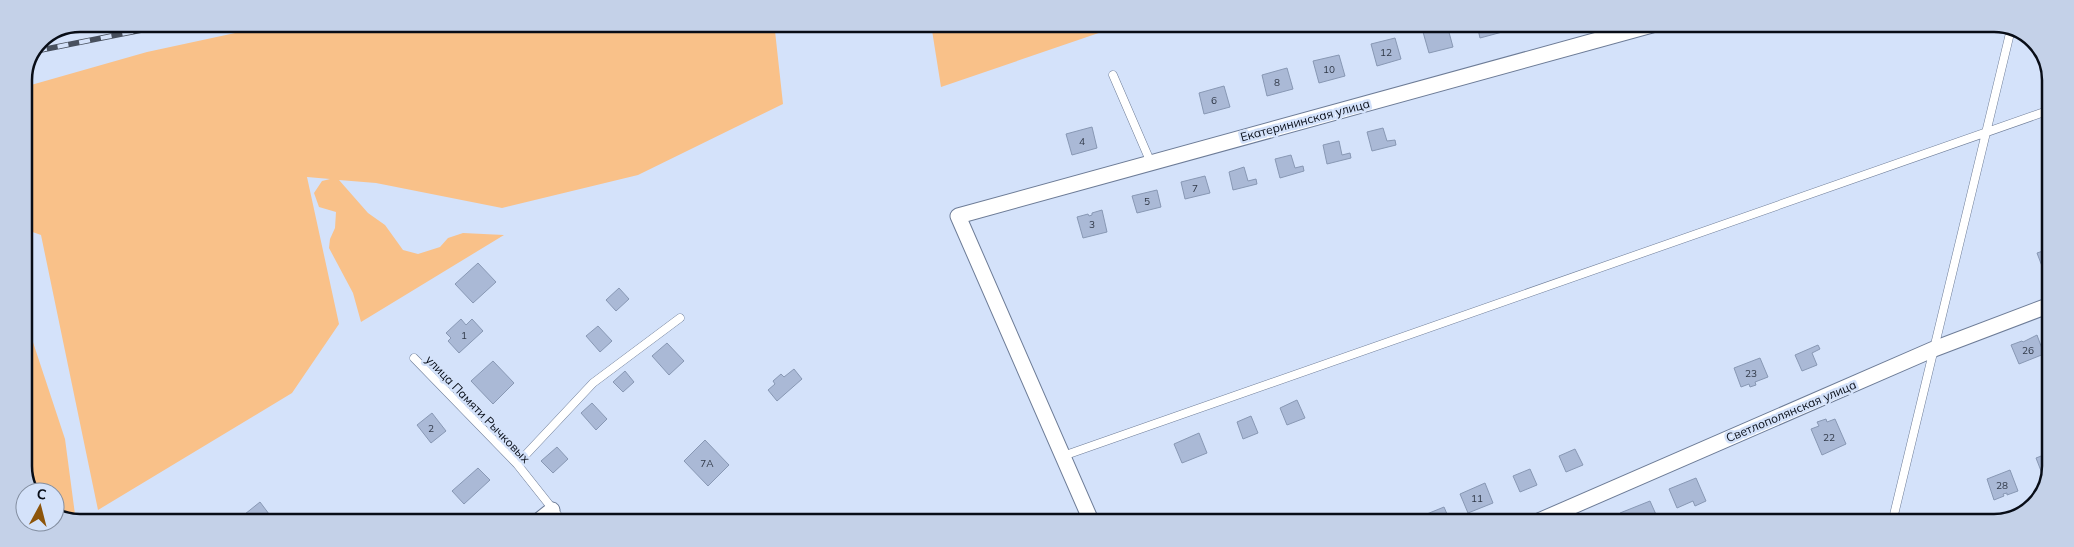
<svg xmlns="http://www.w3.org/2000/svg" width="2074" height="547" font-family="Mulish,sans-serif">
	<style>
		.green { fill: #f9c189 }
		.building { fill: #aab9d6; stroke: #8898b4 }
		.lines { fill: none; stroke-linecap: round; stroke-linejoin: round }
		.service-casing { stroke: #6d7c97; stroke-width: 9 }
		.minor-casing { stroke: #6d7c97; stroke-width: 17 }
		.service { stroke: #fff; stroke-width: 8 }
		.minor { stroke: #fff; stroke-width: 15 }
		.rail-casing { stroke: #48505e; stroke-width: 5.5 }
		.rail { stroke: #d4e2fa; stroke-width: 4; stroke-dasharray: 11; stroke-linecap: butt }
		.labels { text-anchor: middle; dominant-baseline: central; stroke-width: 5; stroke-linejoin: round; paint-order: stroke }
		.number-label { font-size: 10px; fill: #303847 }
		.street-label { font-size: 12px; fill: #080d17; stroke: #d4e2fa }
		.rim { fill: none; stroke: #080d17; stroke-width: 2.5 }
	</style>
	<rect width="100%" height="100%" fill="#d4e2fa"/>
	<path class="green" d="M277,24H771L775,31L783,104L638,175L502,208L376,183L339,180L368,213L385,225L403,250L418,254L440,247L448,238L463,233L504,235L361,322L353,293L329,248L330,239L335,228L336,212L319,207L314,193L322,181L330,179L307,177L339,324L292,393L98,510L41,235L24,229V87L147,52Z
		M931,24H1125L941,87Z
		M24,315L65,439L76,522H69L55,514V492H33L24,473Z"/>
	<path class="building" d="M1447,25L1453,47L1429,53L1423,32Z
		M1477,25H1504L1506,31L1480,38Z
		M1395,38L1401,59L1377,66L1371,44Z
		M1339,55L1345,76L1319,83L1313,61Z
		M1287,68L1293,89L1267,96L1262,75Z
		M1224,86L1230,107L1204,114L1199,93Z
		M1092,127L1097,148L1072,155L1066,134Z
		M1383,128L1387,141L1395,140L1396,145L1372,151L1367,132Z
		M1339,141L1342,155L1350,153L1351,158L1327,164L1323,145Z
		M1291,155L1295,168L1303,166L1304,171L1280,178L1275,159Z
		M1244,167L1248,181L1256,179L1257,184L1233,190L1229,172Z
		M1205,176L1210,193L1185,199L1181,182Z
		M1157,190L1161,207L1137,213L1132,196Z
		M1102,210L1107,232L1083,238L1077,217L1088,214L1089,216L1092,215V213Z
		M2050,242V272L2045,274L2037,253L2046,250L2044,244Z
		M478,263L496,282L473,303L455,284Z
		M619,288L629,299L616,311L606,300Z
		M461,319L466,325L472,319L483,331L459,353L448,341L451,338L446,333Z
		M598,326L612,341L600,352L586,336Z
		M2037,335L2044,354L2019,364L2011,345L2022,341L2023,342Z
		M667,343L684,361L669,375L652,356Z
		M1818,345L1820,349L1812,353L1817,365L1802,371L1795,355Z
		M1760,358L1768,377L1755,382L1756,385L1750,387L1749,384L1741,387L1734,368Z
		M493,361L514,383L493,404L471,381Z
		M794,369L802,379L777,401L768,390L775,384L773,381L781,374L784,377Z
		M625,371L634,382L623,392L613,382Z
		M1297,400L1305,418L1287,425L1280,408Z
		M592,403L607,419L596,430L581,413Z
		M432,413L446,431L431,443L417,425Z
		M1251,416L1258,433L1243,439L1237,422Z
		M1826,419L1827,422L1835,419L1846,444L1822,455L1811,429L1819,426L1817,422Z
		M1199,433L1207,453L1182,463L1174,444Z
		M705,440L729,465L708,486L684,461Z
		M557,447L568,459L553,473L541,461Z
		M1575,449L1583,465L1566,472L1559,456Z
		M2049,453V478L2045,481L2036,458Z
		M478,468L490,480L464,504L452,491Z
		M1530,469L1537,485L1520,492L1513,476Z
		M2010,470L2018,491L2007,495V493L2003,494L2004,496L1994,500L1987,479Z
		M1696,478L1706,501L1695,506L1693,501L1677,508L1669,489Z
		M1485,483L1493,503L1468,513L1460,494Z
		M1650,501L1658,519L1647,523H1624L1620,513Z
		M260,502L272,518L266,522H243L240,518Z
		M1444,507L1450,521L1419,523L1417,518Z
		M618,514L625,522H608Z"/>
	<g class="lines">
		<g class="service-casing">
			<path id="service" d="M1113,75L1151,163
				M414,358L517,464L563,522
				M1063,456L2050,110
				M517,464L593,383L680,318
				M1892,523L2011,29"/>
		</g>
		<g class="minor-casing">
			<path id="minor" d="M537,522L552,510
				M1092,523L958,216L1652,25
				M1534,523L1934,349L2050,305"/>
		</g>
		<use href="#service" class="service"/>
		<use href="#minor" class="minor"/>
		<g class="rail-casing">
			<path id="rail" d="M36,51L172,24"/>
		</g>
		<use href="#rail" class="rail"/>
	</g>
	<g class="labels">
		<g class="number-label">
			<text x="1386" y="52">12</text>
			<text x="1329" y="69">10</text>
			<text x="1277" y="82">8</text>
			<text x="1214" y="100">6</text>
			<text x="1082" y="141">4</text>
			<text x="1195" y="188">7</text>
			<text x="1147" y="201">5</text>
			<text x="1092" y="224">3</text>
			<text x="464" y="335">1</text>
			<text x="2028" y="350">26</text>
			<text x="1751" y="373">23</text>
			<text x="431" y="428">2</text>
			<text x="1829" y="437">22</text>
			<text x="707" y="463">7А</text>
			<text x="2002" y="485">28</text>
			<text x="1477" y="498">11</text>
		</g>
		<g class="street-label">
			<text transform="translate(1305 120) rotate(-15)">Екатерининская улица</text>
			<text transform="translate(478 409) rotate(46)">улица Памяти Рычковых</text>
			<text transform="translate(1791 411) rotate(-23)">Светлополянская улица</text>
		</g>
	</g>
	<path d="M0 0H2074V547H0ZM80 32H1994A48 48 0 0 1 2042 80V466A48 48 0 0 1 1994 514H80A48 48 0 0 1 32 466V80A48 48 0 0 1 80 32Z" fill="#c4d1e8" fill-rule="evenodd"/>
	<path class="rim" d="M80 32H1994A48 48 0 0 1 2042 80V466A48 48 0 0 1 1994 514H80A48 48 0 0 1 32 466V80A48 48 0 0 1 80 32Z"/>
	<g transform="translate(40 507) rotate(7)"><circle r="24" fill="#d4e2fa" stroke="#828d9f"/>
	<path d="M0-4L9 19L0 12L-9 19Z" fill="#8d550b"/>
	<text y="-8" font-size="14" font-weight="bold" text-anchor="middle" fill="#080d17">С</text>
	</g>
</svg>
